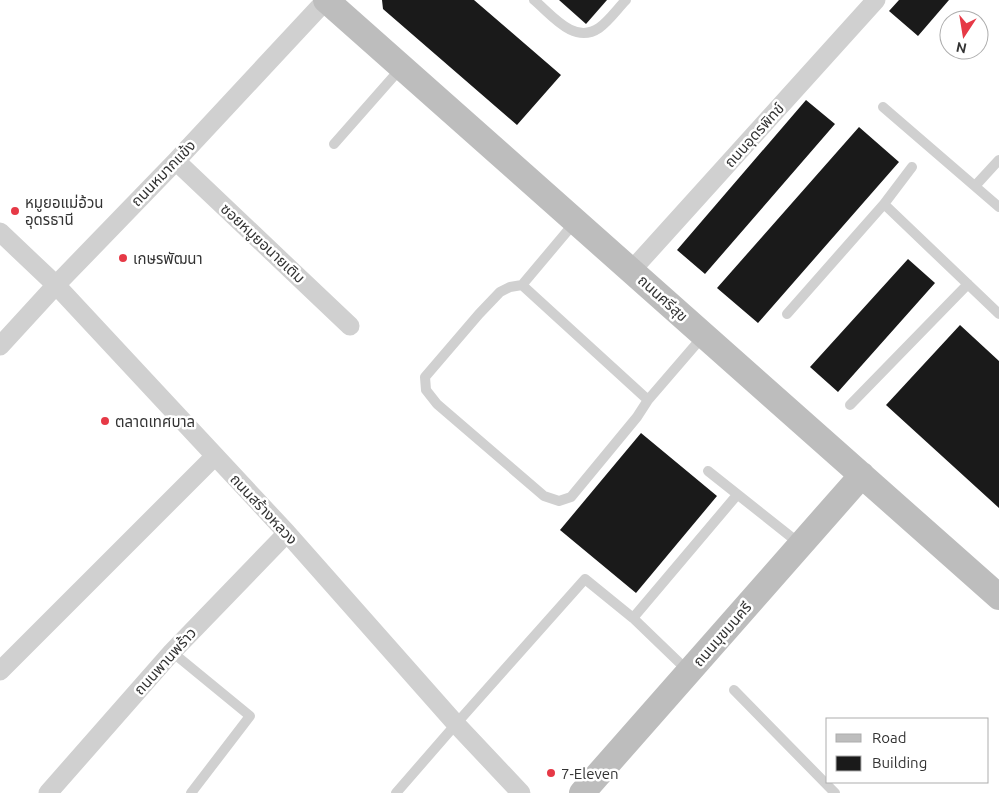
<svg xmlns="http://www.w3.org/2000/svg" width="999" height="793" font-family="Ubuntu,'Noto Sans Thai',sans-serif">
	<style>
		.building { fill: #1a1a1a }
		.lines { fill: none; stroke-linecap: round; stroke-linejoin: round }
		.lane { stroke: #d0d0d0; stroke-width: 10 }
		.street { stroke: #d0d0d0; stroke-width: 19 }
		.secondary { stroke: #bdbdbd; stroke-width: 26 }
		.poi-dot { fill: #e63946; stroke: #fff; stroke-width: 2 }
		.labels { text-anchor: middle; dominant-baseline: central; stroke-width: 5; stroke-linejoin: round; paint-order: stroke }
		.street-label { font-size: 15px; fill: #333; stroke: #fff }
		.poi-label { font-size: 15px; fill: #333; stroke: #fff; text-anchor: start }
	</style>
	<rect width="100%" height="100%" fill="#fff"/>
	<path class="building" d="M382,0H474L561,75L517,125L383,9Z
		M559,0H607L586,24Z
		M899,0H949L918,36L889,11Z
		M806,100L835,124L705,274L677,250Z
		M859,127L899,162L758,323L717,288Z
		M908,259L935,283L838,392L810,367Z
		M960,325L999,361V508L886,405Z
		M641,433L717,496L636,593L560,530Z"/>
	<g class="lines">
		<path class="lane" d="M534,0C552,15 574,45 599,28C609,21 618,8 626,0
			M883,107L999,207
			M334,144L401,68
			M975,186L999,160
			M884,204L912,167
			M522,285L510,287L500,292L479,314L425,377L426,390L437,404L544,496L559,501L571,497L637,417L648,400L522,285L575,222
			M787,314L884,204L999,314
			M648,400L704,335
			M850,405L968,284
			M708,471L800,544
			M633,618L737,495
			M172,652L250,716L191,793
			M734,690L835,793
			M396,793L456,724L585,579L633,618L688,671"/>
		<path class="street" d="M176,161L350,326
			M0,232L56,285L287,533L456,724L521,793
			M631,271L876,0
			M0,346L56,285L176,161L326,0
			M0,671L215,456
			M48,793L172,652L287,533"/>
		<path class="secondary" d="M326,0L999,597
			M582,793L862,475"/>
	</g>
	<g class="poi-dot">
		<circle cx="15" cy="211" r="5"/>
		<circle cx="123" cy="258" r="5"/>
		<circle cx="105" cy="421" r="5"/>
		<circle cx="551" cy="773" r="5"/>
	</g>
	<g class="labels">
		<g class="street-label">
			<text transform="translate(754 135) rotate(-48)">ถนนอุดรพิทข์</text>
			<text transform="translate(163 173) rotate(-46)">ถนนหมากแข้ง</text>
			<text transform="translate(263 243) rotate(43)">ซอยหมูยอนายเติม</text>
			<text transform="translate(663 298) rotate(42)">ถนนศรีสุข</text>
			<text transform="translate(264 509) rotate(47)">ถนนสร้างหลวง</text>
			<text transform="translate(722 634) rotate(-49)">ถนนมุขมนครี</text>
			<text transform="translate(165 661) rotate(-48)">ถนนพานพร้าว</text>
		</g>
		<g class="poi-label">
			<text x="25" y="202">หมูยอแม่อ้วน<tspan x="25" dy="17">อุดรธานี</tspan></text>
			<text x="133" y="258">เกษรพัฒนา</text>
			<text x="115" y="421">ตลาดเทศบาล</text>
			<text x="561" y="773">7-Eleven</text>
		</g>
	</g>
	<rect x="826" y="718" width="162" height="65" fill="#ffffff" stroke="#adadad"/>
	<rect x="836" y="734" width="25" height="8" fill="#bdbdbd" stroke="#adadad"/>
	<text x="872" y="743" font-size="15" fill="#333333">Road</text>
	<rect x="836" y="756" width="25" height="15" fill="#1a1a1a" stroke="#adadad"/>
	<text x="872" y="768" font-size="15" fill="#333333">Building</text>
	<g transform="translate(964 35) rotate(192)"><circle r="24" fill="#ffffff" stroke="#adadad"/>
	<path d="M0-4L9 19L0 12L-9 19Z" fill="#e63946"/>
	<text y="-8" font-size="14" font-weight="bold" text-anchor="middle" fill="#333333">N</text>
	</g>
</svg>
